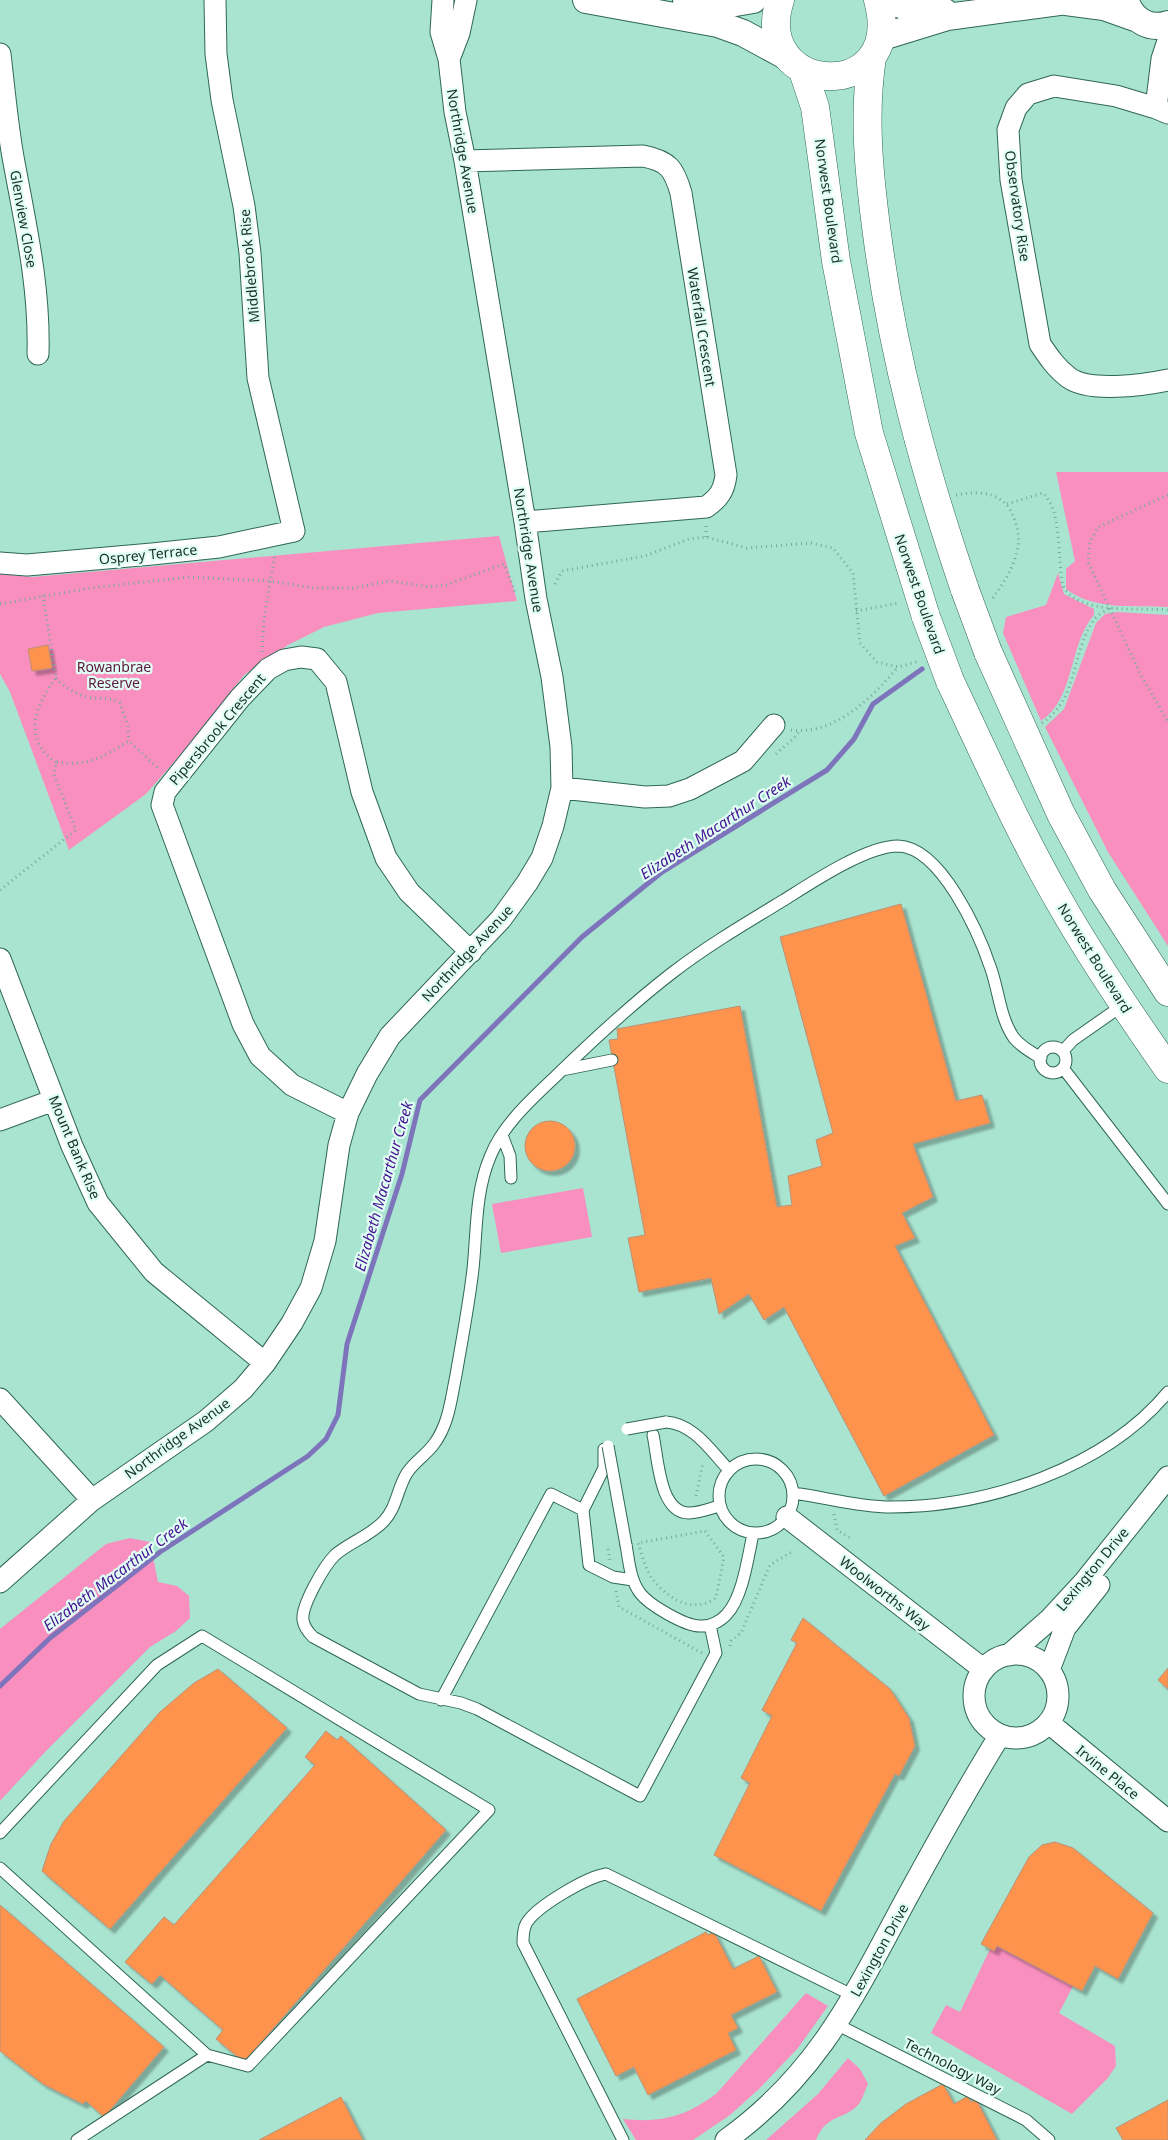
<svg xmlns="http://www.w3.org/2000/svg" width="1168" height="2140" font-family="'Noto Sans',sans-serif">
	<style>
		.green { fill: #f88fbf }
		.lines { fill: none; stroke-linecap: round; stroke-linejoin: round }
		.stream { stroke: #7d74bc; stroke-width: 5 }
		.building { fill: #fd934d; stroke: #bc9075; filter: url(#shadow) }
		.service-casing { stroke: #2f6757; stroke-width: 13 }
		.minor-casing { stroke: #2f6757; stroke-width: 23 }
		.tertiary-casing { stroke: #2f6757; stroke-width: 28 }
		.primary-casing { stroke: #2f6757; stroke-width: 29 }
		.path { stroke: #79a999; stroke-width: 3; stroke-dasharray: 1 4; stroke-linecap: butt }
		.service { stroke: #fff; stroke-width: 11 }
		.minor { stroke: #fff; stroke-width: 21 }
		.tertiary { stroke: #fff; stroke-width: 26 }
		.primary { stroke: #fff; stroke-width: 28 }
		.service-bridge-casing { stroke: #2f6757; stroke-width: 13; stroke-linecap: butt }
		.primary-bridge-casing { stroke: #2f6757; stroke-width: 29; stroke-linecap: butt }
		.service-bridge { stroke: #fff; stroke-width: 11 }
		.primary-bridge { stroke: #fff; stroke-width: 28 }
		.labels { text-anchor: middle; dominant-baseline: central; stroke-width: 4.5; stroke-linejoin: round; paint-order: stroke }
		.street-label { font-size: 14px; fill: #183028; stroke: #e1fef4 }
		.park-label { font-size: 14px; fill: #5e173d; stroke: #e1fef4 }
		.water-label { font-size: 15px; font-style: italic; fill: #451392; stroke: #e1fef4 }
	</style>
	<defs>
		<filter id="shadow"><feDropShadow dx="4.5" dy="4.5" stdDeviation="1" flood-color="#0004"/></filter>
	</defs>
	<rect width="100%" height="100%" fill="#a9e4d0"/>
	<path class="green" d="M1056,472H1168V607C1134,605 1095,611 1066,589V569L1075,561Z
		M499,536L517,601L378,613L324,627L288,645L244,675L196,737L146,794L69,850L10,692L0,674V574L32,577Z
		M1058,573L1064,594L1094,609V615C1068,645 1076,697 1041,721L1003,633L1006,617L1046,605Z
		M1117,612L1168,615V946L1108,852L1045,727L1064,709L1096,623L1105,614Z
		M583,1188L592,1237L501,1253L492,1204Z
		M130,1538L150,1542L158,1582L177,1586L189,1596L190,1618L176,1631L150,1647L45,1752L0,1801V1629L106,1544Z
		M997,1946L1073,1986L1059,2013L1115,2046L1116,2066L1107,2079L1072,2114L931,2033L946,2005L960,2012L990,1949L994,1951Z
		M806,1993L828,2006L798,2048L759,2089L730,2115L693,2140H636L623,2119C661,2123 685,2117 716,2094Z
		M848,2058L860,2069L868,2084C865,2090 862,2101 858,2105C844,2120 826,2114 816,2140H766L818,2094Z"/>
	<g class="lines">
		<path class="stream" d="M0,1686L50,1638L160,1552L308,1456L326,1439L338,1415L347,1344L402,1174L420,1100L582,937L662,872L827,770L854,739L873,704L922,669"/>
	</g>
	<path class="building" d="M48,645L52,668L32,671L28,649Z
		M901,904L956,1101L982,1095L990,1123L913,1144L933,1197L902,1213L915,1238L895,1246L994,1435L884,1496L784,1307L764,1320L749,1294L719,1314L711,1278L639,1292L628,1238L645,1235L609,1040L618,1039L617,1029L740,1006L777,1207L792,1205L788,1176L822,1166L816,1140L833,1133L780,937Z
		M525 1146a25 25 0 1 1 50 0a25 25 0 1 1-50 0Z
		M803,1618L890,1689L909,1718L915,1746L899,1776L895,1774L821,1911L714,1855L750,1783L741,1778L772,1716L762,1710L797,1643L791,1640Z
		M1168,1668V1689L1158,1680Z
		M218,1669L287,1728L110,1929L42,1871L51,1844L64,1821L160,1712L194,1683Z
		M326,1731L337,1740L341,1736L446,1830L244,2062L216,2039L223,2030L160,1975L152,1984L125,1962L164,1917L174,1925L315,1765L305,1757Z
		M1055,1842L1073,1848L1153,1913L1118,1979L1095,1966L1082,1991L997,1946L994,1951L981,1944L1029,1857L1042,1845Z
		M0,1905L164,2047L104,2117L86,2101L83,2104L43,2084L0,2051Z
		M706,1932L708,1935L714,1932L733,1969L759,1956L777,1992L731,2015L738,2028L728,2033L736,2050L648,2095L634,2067L616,2076L577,1999Z
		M943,2084L954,2104L968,2096L971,2102L976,2099L997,2140H865L881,2123L906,2104Z
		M341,2097L363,2140H259Z
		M1168,2100V2140H1123L1116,2128Z"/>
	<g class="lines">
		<g class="service-casing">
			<path id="service" d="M1040 1060a13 13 0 1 1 26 0a13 13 0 1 1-26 0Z
				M1063,1051L1073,1040L1123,1005
				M1063,1068L1168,1204
				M562,1070L612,1060
				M502,1135L510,1156L511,1178
				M666,1422C694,1424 710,1450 729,1470
				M653,1435C658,1457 659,1513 689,1513C699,1513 709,1509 719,1506
				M604,1449V1468L583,1510L589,1565L613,1577L633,1580
				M719 1496a37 37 0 1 1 74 0a37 37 0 1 1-74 0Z
				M793,1493C825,1497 858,1507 891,1507C987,1507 1105,1468 1168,1392
				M626,1545C629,1561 630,1580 640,1593C649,1605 685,1626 700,1626C710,1627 721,1621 727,1614C743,1597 748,1556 753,1534
				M710,1625L716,1653L640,1796L477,1709L461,1703L419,1694L313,1637C308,1632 304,1627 303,1620C301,1606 324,1566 335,1555C350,1542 370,1536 384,1521C397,1507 397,1489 407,1473C414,1462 426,1455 434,1444C449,1424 451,1399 456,1375C462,1340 469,1304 473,1269C477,1231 475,1193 490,1157C503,1124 532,1099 557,1075C594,1039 632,1004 672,973C707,946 746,923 784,900C811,883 866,846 898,846C941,847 979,933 991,969C999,992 1000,1018 1014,1038C1021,1047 1031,1052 1041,1058
				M441,1700L551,1494L583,1510
				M0,1833L157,1665L202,1636L489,1810L248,2066L207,2055
				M0,1868L207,2055L77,2140
				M838,2025L1026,2120L1049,2140
				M623,2140L523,1943C523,1937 523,1930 526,1924C535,1907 587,1877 606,1874L854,1996"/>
		</g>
		<g class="minor-casing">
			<path id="minor" d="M0,54C4,88 7,123 13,157C25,223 40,286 38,354
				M449,59L459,33L466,0
				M1156,108L1116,96L1054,86L1028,94L1016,108L1008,130L1011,180L1040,344C1048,356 1056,368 1068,377C1088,393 1144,385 1168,380
				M1168,113L1156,108L1162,59L1168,41
				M465,161L643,156C669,161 674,169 681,193L726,475C724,491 719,498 706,507L525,522
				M0,563L27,565L152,554L219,547L294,531L258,378L250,253L244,206L222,100L216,54L215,0
				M562,788L645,797L669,796L690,789L743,761L774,725
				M0,959L72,1146L98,1203L154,1272L265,1363
				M348,1113L292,1085L260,1056L243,1024L162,805L165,792L240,698L268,669L284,660L301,657L317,659L336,682L362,792L386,858L409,892L471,952
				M0,1120L54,1100
				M0,1399L92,1500
				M787,1517L983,1669
				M0,1582L92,1500L206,1421L243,1389L265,1363L292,1323L311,1288L325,1241L339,1145L348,1113L367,1074L390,1036L501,919L527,883L542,858L553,826L562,788L561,747L552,677L536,599L525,522L465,161L455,112L449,59L441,32L443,0
				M974 1696a42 42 0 1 1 84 0a42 42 0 1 1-84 0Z
				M1009,1655L1049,1620L1085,1581L1168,1477
				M1049,1670L1065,1628L1099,1585
				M1049,1723L1168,1821
				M726,2140C817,2075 853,1998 904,1903C935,1846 966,1790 1000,1735"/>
		</g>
		<g class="tertiary-casing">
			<path id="tertiary" d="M586,0L718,24L743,33L789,58
				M686,0L724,5L753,0
				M885,0L919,11L945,12
				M1066,2L1104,7L1135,18
				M1127,4C1134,21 1150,30 1168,24
				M882,37L947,17L1074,0"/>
		</g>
		<g class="primary-casing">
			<path id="primary" d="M780,0C749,96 907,107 878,0
				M872,57C863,116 869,174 877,234C893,357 925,473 965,590
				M803,71L815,107L836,261L869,433L926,617
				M988,652L1061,814L1102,890L1168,992
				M950,681C986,757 1020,834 1062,906C1094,962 1131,1016 1168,1069"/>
		</g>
		<path class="path" d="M956,495C982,490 1006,492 1015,521C1018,531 1020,540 1017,551C1013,569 1003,584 992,599
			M1168,495L1098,527L1090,542L1088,562L1140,673L1168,722
			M1007,504L1043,493C1063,511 1057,562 1063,586C1079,616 1139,607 1168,610
			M706,537V525
			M555,584L562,571L645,556L689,539L706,537L747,548L811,543L833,548L853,573L860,643L877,662L898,667L920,661
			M43,595L56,678C36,704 21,740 56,762
			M0,604L91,588L189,577L271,581L313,588H353L390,581L430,587L446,585L504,564L515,592
			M856,611L899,603
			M262,652L264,619L275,554
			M56,678C65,688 78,696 92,698C103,699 110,697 120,703L128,726L129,741
			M1042,723C1080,697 1070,654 1094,620C1097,615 1105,611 1110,608
			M791,730C834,736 873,697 898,667
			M776,754L796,736L800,730
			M0,890L76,830L54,775L56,762C89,767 102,757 129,741L160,770
			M696,1496L703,1463
			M834,1514L837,1530
			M705,1531L724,1557L716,1598C694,1613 671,1601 655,1582C646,1572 642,1555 638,1543Z
			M840,1532L852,1539
			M608,1549L610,1561
			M616,1591L619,1607L702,1653
			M730,1646L731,1641L741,1633L770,1565L793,1551"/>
		<use href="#service" class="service"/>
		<use href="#minor" class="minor"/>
		<use href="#tertiary" class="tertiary"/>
		<use href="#primary" class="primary"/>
		<g class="service-bridge-casing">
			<path id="service-bridge" d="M627,1429L666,1422
				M608,1446L626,1545"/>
		</g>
		<g class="primary-bridge-casing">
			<path id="primary-bridge" d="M965,590L988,652
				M926,617L950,681"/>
		</g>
		<use href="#service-bridge" class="service-bridge"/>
		<use href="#primary-bridge" class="primary-bridge"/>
	</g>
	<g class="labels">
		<g class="street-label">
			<text transform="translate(463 151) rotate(80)">Northridge Avenue</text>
			<text transform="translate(829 201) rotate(82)">Norwest Boulevard</text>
			<text transform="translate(1018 206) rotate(82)">Observatory Rise</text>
			<text transform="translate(24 219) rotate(80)">Glenview Close</text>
			<text transform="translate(249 266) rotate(-95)">Middlebrook Rise</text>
			<text transform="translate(702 327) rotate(81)">Waterfall Crescent</text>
			<text transform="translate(529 550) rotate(81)">Northridge Avenue</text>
			<text transform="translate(148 554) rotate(-6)">Osprey Terrace</text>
			<text transform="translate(920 594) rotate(71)">Norwest Boulevard</text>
			<text transform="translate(217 729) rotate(-50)">Pipersbrook Crescent</text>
			<text transform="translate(467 953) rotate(-47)">Northridge Avenue</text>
			<text transform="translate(1095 958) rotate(58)">Norwest Boulevard</text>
			<text transform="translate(75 1147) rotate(67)">Mount Bank Rise</text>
			<text transform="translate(177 1438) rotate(-36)">Northridge Avenue</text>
			<text transform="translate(1092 1569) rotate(-50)">Lexington Drive</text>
			<text transform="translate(885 1593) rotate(38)">Woolworths Way</text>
			<text transform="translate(1108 1772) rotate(39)">Irvine Place</text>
			<text transform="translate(879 1950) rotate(-61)">Lexington Drive</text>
			<text transform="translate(953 2066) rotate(27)">Technology Way</text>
		</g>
		<g class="park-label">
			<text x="114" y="666">Rowanbrae<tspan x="114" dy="16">Reserve</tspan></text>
		</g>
		<g class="water-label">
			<text transform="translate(715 827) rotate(-33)">Elizabeth Macarthur Creek</text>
			<text transform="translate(383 1186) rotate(-74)">Elizabeth Macarthur Creek</text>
			<text transform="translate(115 1574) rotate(-37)">Elizabeth Macarthur Creek</text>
		</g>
	</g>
</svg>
